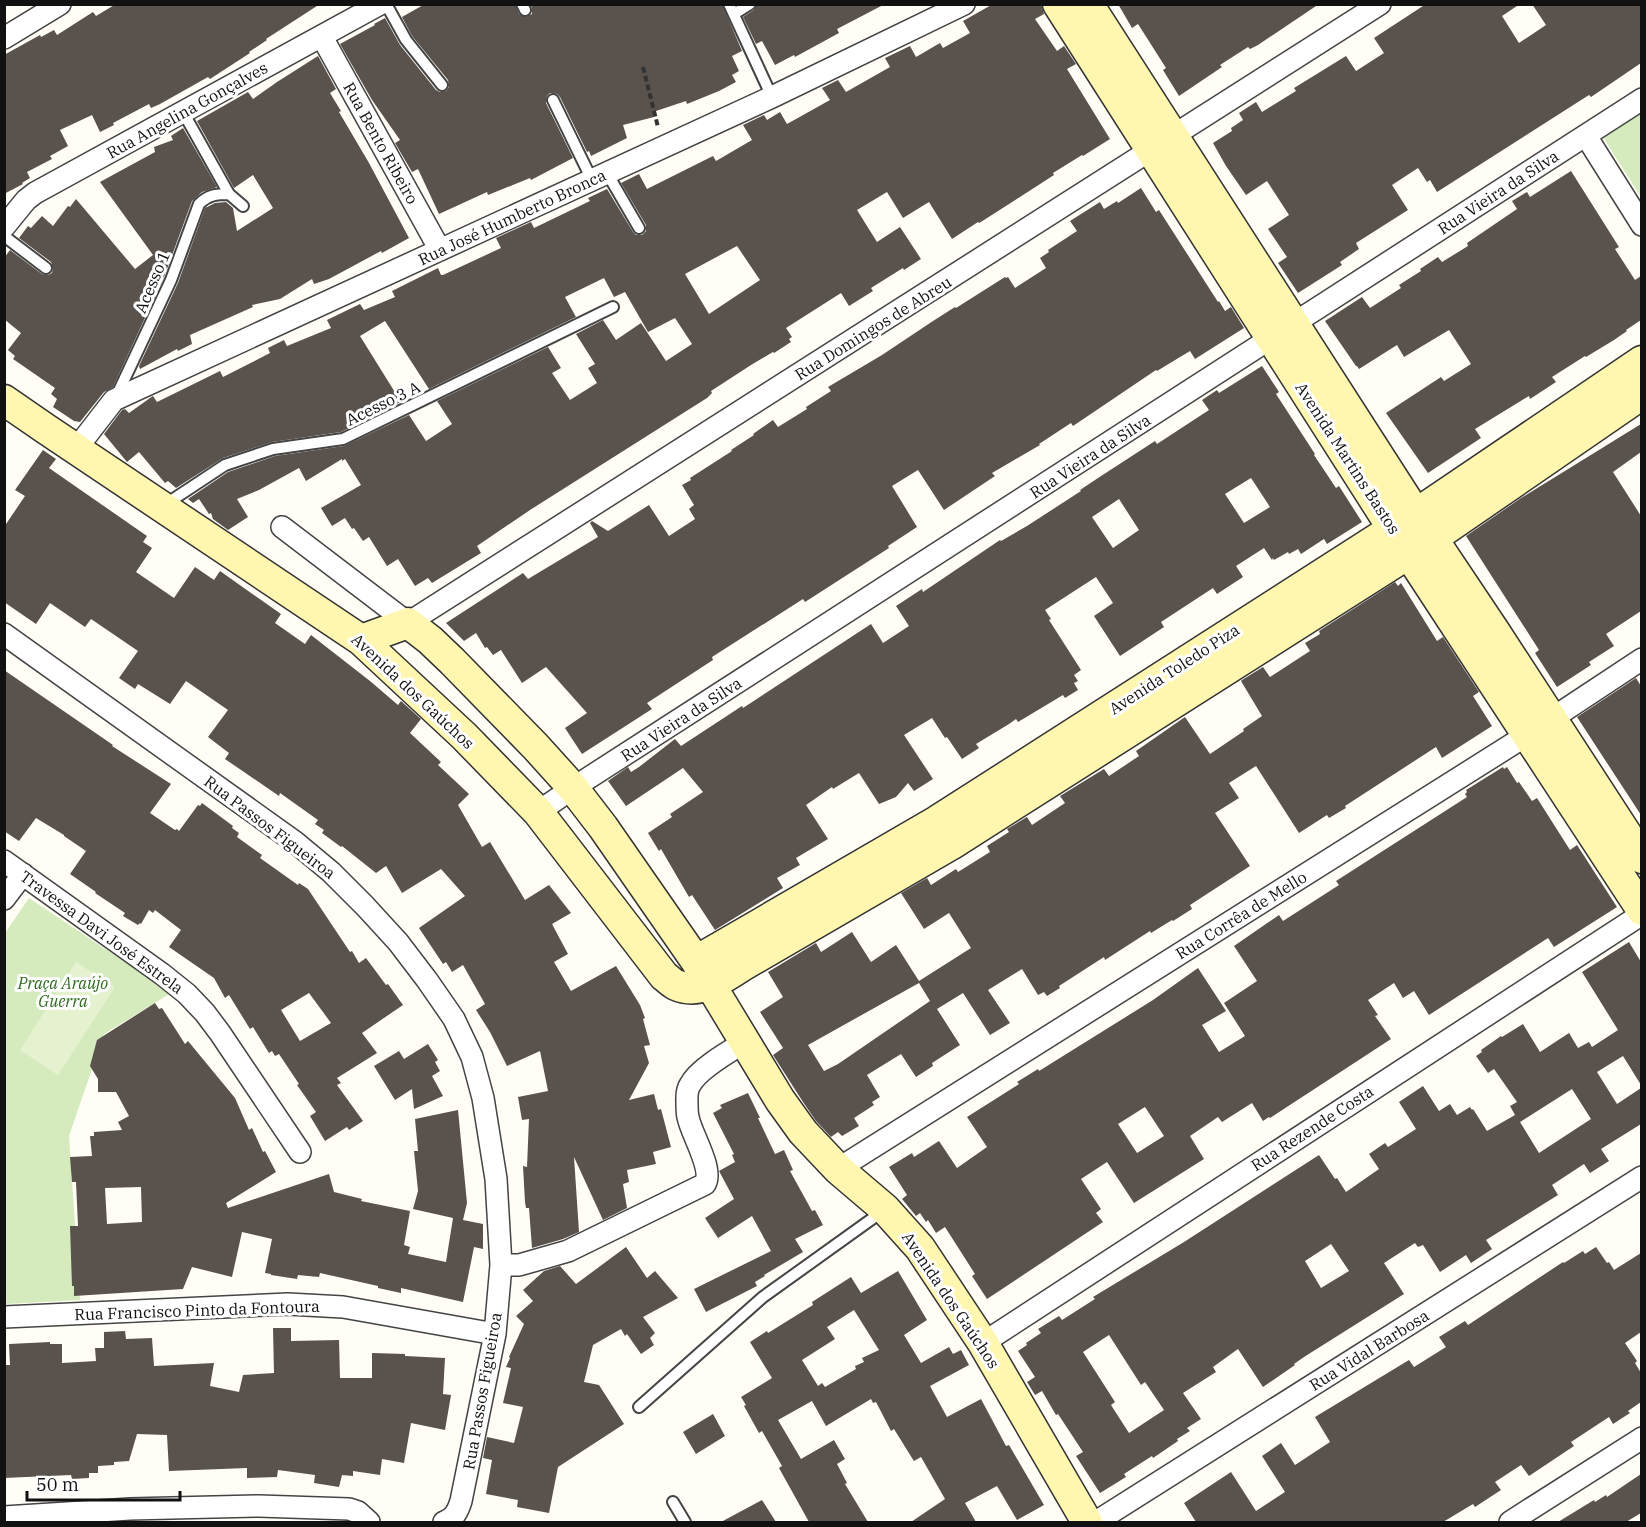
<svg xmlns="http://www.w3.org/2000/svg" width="1646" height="1527" font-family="'IBM Plex Serif',serif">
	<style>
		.green { fill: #d5ebbd }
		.pitch { fill: #e6f2cf }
		.building { fill: #5a524d; fill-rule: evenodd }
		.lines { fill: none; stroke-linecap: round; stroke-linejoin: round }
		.lane-casing { stroke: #444; stroke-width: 14 }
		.street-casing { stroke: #444; stroke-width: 24 }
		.secondary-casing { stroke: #333; stroke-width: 33 }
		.path { stroke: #333; stroke-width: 4; stroke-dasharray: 6 3; stroke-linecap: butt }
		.lane { stroke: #fff; stroke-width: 10 }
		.street { stroke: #fff; stroke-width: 21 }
		.secondary { stroke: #fff6b0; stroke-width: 30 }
		.labels { text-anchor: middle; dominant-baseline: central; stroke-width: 6; stroke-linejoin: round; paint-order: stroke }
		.street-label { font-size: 16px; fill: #111; stroke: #fff }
		.park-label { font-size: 16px; font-style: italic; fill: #2f6b1f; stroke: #fff }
	</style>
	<rect width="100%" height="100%" fill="#fffdf5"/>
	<path class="green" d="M1641,108V197L1601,134Z
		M29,898L171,993L104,1034L69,1136L80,1300L5,1304V933Z"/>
	<path class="pitch" d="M76,962L115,987L58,1075L20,1050Z"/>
	<path class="building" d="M116,4H320L266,39L267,40L249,52L250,53L210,79L208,77L160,104L151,108L149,104L113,123L114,125L100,132L92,115L60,130L68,146L50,156L52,159L27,172L30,178L22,183L23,184L4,194V55L40,35L41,37L54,30L57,35L93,12L96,16Z
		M425,4H515L519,14L525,17L532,14V10L531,4H722L742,51L732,56L739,71L732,75L736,82L719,91L687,104L686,101L653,112L654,117L623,125L627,138L591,156L589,151L587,152L560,97L557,94L550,93L547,96L546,103L573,158L531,180L530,178L488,195L487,192L439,214L418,169L412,172L395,143L400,140L372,100L340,44L375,25L374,24L385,18L400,45L436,90L440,92L446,91L449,87L448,80L412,36L402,17Z
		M757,4H885L837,29L839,33L795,57L794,55L775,65L762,41L756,44L743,17L754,10Z
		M993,4H1041L1044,14L1035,19L1057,51L1064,46L1076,64L1067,69L1110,139L1083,156L1082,155L1053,173L1054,175L1037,186L984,220L979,223L978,222L952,239L929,202L903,218L887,192L857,210L877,242L900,227L921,259L904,270L903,268L871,288L873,291L849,306L841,293L786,328L792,337L789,339L791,342L774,353L773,352L751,365L711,391L712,393L707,398L530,510L477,546L481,553L432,583L428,578L415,586L398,559L387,566L369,537L363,541L354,528L352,529L345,518L332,526L321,508L361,485L345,459L342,461V459L306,481L299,468L259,490L237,499L248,517L228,530L213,519L211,513L209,514L199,499L193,503L188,499L228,472L275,456L344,446L409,415L426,441L452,424L437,401L548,347L561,368L552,373L570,400L597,383L588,368L595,364L576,334L603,320L616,340L641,323L666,361L692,344L675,318L648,332L625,292L614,297L604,278L565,297L576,317L429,389L385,321L360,336L401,402L341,432L272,442L223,458L176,488L168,481L165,483L139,452L127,462L104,434L122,410L125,409L129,413L150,398L153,396L157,402L220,371L223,377L270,353L268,348L284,340L287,346L331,328L327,320L360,304L364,310L395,297L392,291L438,268L441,275H443L501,248L496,238L531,222L534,228L590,201L588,198L607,189L633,232L636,235H642L646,231V225L621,183L639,174L647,189L713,156L716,161L752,140L743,125L764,115L767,120L780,112L787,124L830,100L822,88L838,80L846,92L890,67L885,58L910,46L916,57L940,43L943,48L970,33L963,21ZM737,246L760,280L709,314L685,274Z
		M1118,4H1319L1258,45L1250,49L1248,47L1220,65L1222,67L1179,96L1163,70L1166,68L1138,24L1132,28Z
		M1426,4H1520L1502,16L1519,43L1546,25L1532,4H1641V63L1591,97L1589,95L1437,192L1430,180L1427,182L1418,168L1392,185L1408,210L1356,243L1359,249L1340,262L1342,265L1298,293L1278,263L1287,257L1268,229L1289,215L1267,181L1246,195L1226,166L1213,143L1232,131L1231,128L1243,120L1239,113L1256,102L1262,112L1296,91L1294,88L1346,56L1356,71L1384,53L1374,38Z
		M318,56L336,89L330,93L341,111L339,112L369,163L409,238L382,253L381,251L329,279L314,284L312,279L280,299L252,305L253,307L190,335L192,344L178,351L177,349L140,369L139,366L178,283L205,208L215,203L226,202L233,208L237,231L273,208L253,175L234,188L197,121L248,92L253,99L277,82Z
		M183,128L217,187L202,192L192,201L164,277L113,387L104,392L80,422L74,421L53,407L57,399L51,394L55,388L13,359L15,356L8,350L21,333L4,319V258L10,250L42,274L48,275L52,273L53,268L51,262L19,238L28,226L31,228L42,216L53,226L68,206L70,207L76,199L135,269L153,255L100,182L155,152L154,147L173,140L171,136Z
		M1571,171L1619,247L1615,249L1635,280L1641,276V320L1626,330L1627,331L1614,340L1586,357L1585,356L1552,377L1556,382L1530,399L1529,396L1475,429L1481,438L1428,473L1386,413L1441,377L1444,381L1471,364L1449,330L1404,357L1397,345L1359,369L1357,366H1356L1325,321L1362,297L1370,308L1401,288L1399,285L1421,271L1420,269L1438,257L1442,262L1468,246L1467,243L1517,209L1512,201L1527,192L1530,197Z
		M1141,188L1156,212L1159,210L1218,302L1219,301L1225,311L1231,307L1244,328L1195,359L1190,351L1157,371L1156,370L1073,426L1071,423L1039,444L1040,445L992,473L995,476L944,510L918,470L892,486L917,527L888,546L889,548L805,602L803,599L712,657L713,660L647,703L652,709L582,754L565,728L587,713L546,667L522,683L501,650L493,655L487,647L485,648L476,633L464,641L446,623L523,573L528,579L598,537L590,523L592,521L608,531L649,505L669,536L695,519L689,509L694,505L682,485L691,480L690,478L732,451L731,450L754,435L753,434L773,420L778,427L807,409L806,407L831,391L828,387L882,355L933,321L955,307L956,308L1005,277L1006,278L1008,277L1015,288L1046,268L1040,258L1049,252L1048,250L1077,231L1070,221L1100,202L1104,209L1117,201L1118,203Z
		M1262,366L1279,392L1276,394L1315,454L1314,455L1336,488L1339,486L1362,522L1327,544L1324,539L1301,554L1298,549L1289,554L1288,552L1274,560L1273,558L1272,560L1264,548L1236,566L1243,577L1217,594L1213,588L1161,622L1164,627L1120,656L1094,616L1113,603L1096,577L1045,610L1051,619L1049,620L1081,670L1074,675L1078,681L1074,683L1078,690L1065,698L1063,695L1018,722L1016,719L1009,724L976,744L979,748L962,759L947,737L945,738L932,718L904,735L933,779L914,791L908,783L896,797L879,804L859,773L833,789L832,787L806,805L828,839L796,858L800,865L777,878L783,888L715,930L692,895L689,897L661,849L659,851L648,833L672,817L670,814L703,792L683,768L626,806L608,781L628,767L631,772L639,767L675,739L681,746L742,706L743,708L871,624L883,643L909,626L896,606L922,589L923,592L1000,540L1001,541L1027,526L1081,491L1080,490L1098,478L1155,441L1157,444L1209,410L1202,400L1217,390L1219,393ZM1251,478L1270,507L1244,523L1225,494ZM1119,499L1139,530L1113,548L1092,517Z
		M1641,424V452L1613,472L1641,516V611L1606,634L1614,646L1589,662L1591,665L1557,687L1535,653L1539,650L1466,536L1521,498Z
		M43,450L56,459L49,468L147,536L143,542L152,548L136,572L174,598L195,567L214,580L220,571L281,614L275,623L305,644L311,635L370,681L398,705L401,701L421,719L410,733L441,762L438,765L469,794L458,805L482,847L490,842L525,900L549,885L571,913L552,924L568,954L554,962L571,991L616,966L640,1005L645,1018L643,1019L650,1045L644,1046L649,1063L629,1100L654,1094L658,1110L661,1109L671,1147L653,1152L656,1164L627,1170L629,1182L623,1184L627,1208L603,1220L574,1157L579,1232L563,1239L532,1248L529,1208H526L525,1202L523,1166L527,1167L529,1119L522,1120L518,1097L548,1091L540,1051L507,1066L490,1032L476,1010L485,1004L463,965L452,972L446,962L443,964L419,928L465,896L441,869L402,893L386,866L376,873L342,846L341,847L322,833L324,830L315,824L318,820L280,793L279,796L225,759L229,753L208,737L228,710L186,681L170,704L138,684L135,689L119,678L138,651L91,619L85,627L50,603L36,624L4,602V527L25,496L15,490Z
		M1395,582L1398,586L1401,583L1437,641L1443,637L1479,692L1473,696L1492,726L1442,758L1436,747L1345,806L1346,808L1329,818L1327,815L1299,833L1256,766L1229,783L1239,798L1215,813L1250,866L1190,905L1192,909L1173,921L1172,920L1151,933L1150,931L1105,960L1104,957L1059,986L1060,988L1047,996L1044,992L1038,995L1022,969L988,990L1010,1023L990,1035L963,993L937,1009L960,1045L932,1063L933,1066L916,1077L901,1054L867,1075L880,1097L872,1102L874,1105L854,1118L859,1126L842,1136L838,1132L831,1137L816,1121L803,1102L773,1055L783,1048L760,1012L783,997L768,972L816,943L821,952L852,932L871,962L896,945L919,981L971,948L949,913L924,929L901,893L927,878L931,885L956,869L958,872L990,852L987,846L1009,832L1007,829L1027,817L1032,825L1065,803L1060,796L1104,769L1109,776L1139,756L1136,751L1185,717L1210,754L1244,731L1243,729L1262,716L1241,681L1242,680L1263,667L1270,677L1310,651L1305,643L1320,634L1319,631ZM919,983L930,1001L838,1064L824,1071L808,1045Z
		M4,670L113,745L112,746L171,784L150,813L175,830L177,829L179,831L198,805L200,806L202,803L233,826L232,828L239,833L237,837L262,855L260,858L298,885L299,883L308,889L350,952L352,951L359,963L366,958L386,985L388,984L403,1005L362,1033L377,1053L337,1078L341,1083L337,1085L363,1121L349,1130L347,1127L325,1141L310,1116L316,1112L297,1085L299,1084L279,1054L275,1056L272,1051L269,1053L253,1027L250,1029L229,995L225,998L214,978L169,947L181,930L155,910L153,913L149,910L141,924L140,923L138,925L123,916L125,913L95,893L96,892L70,874L86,851L64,836V835L36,818L19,841L4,831ZM309,993L331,1023L300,1041L281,1010Z
		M1636,678L1641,686V815L1577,717Z
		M1503,767L1504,769L1507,767L1517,783L1519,782L1532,801L1537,798L1570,850L1577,845L1617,907L1554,947L1548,938L1429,1015L1414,991L1403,998L1394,983L1368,1000L1378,1015L1375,1016L1391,1039L1270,1118L1269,1117L1263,1121L1252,1103L1222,1122L1218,1117L1190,1136L1204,1159L1134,1203L1107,1162L1081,1179L1101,1209L1096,1213L1103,1222L987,1299L972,1276L975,1274L945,1227L936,1233L928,1220L926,1222L920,1213L916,1216L902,1199L907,1195L889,1167L912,1153L914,1157L939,1141L957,1168L987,1147L967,1117L1019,1084L1017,1082L1038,1069L1039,1071L1153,1000L1198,968L1226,1011L1202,1025L1219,1052L1245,1036L1224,1003L1257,981L1234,946L1279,915L1283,921L1339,885L1336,881L1467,797L1465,794L1467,792L1466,790ZM1145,1107L1164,1136L1137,1153L1118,1124Z
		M1629,942L1641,962V1085L1623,1056L1597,1072L1617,1104L1641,1088V1124L1601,1149L1609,1161L1590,1173L1584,1164L1552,1185L1558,1195L1486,1240L1492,1249L1471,1263L1466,1255L1440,1272L1423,1245L1418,1247L1415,1243L1384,1263L1404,1294L1304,1357L1294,1364L1295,1365L1263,1387L1238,1349L1213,1367L1216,1372L1183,1393L1201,1419L1187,1428L1190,1431L1177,1439L1178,1441L1153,1458L1152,1456L1124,1474L1126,1477L1100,1493L1076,1456L1083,1452L1058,1414L1056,1415L1042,1391L1035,1395L1027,1382L1035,1377L1018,1351L1027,1345L1026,1343L1041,1333L1038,1329L1059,1316L1062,1320L1095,1299L1093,1297L1184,1242L1319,1155L1335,1179L1337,1178L1346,1192L1379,1169L1369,1154L1385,1143L1388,1147L1416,1129L1399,1102L1423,1086L1439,1111L1450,1104L1457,1115L1470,1107L1472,1110L1473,1109L1487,1131L1515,1115L1510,1106L1517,1102L1494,1069L1488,1073L1476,1056L1482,1052L1481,1050L1501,1036L1502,1037L1523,1024L1540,1052L1569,1033L1578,1048L1589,1042L1592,1047L1618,1030L1582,972ZM1572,1089L1591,1119L1539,1153L1520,1122ZM1331,1244L1349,1271L1321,1288L1305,1261ZM1109,1335L1141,1385L1145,1382L1164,1410L1129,1433L1111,1405L1115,1402L1083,1352Z
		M155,1003L159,1009L162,1008L185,1044L188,1041L235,1098L249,1130L252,1128L263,1152L265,1151L276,1172L226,1203L228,1208L329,1174L334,1192L362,1199L361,1201L410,1211L404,1245L410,1247L408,1254L446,1262L453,1218L413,1209L418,1191L414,1151H418L415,1119L458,1110L467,1203L463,1220L483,1224V1249L474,1247L463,1302L401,1288V1293L378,1288V1286L320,1273L319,1277L298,1275L297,1279L271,1275V1274L265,1273L272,1239L242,1232L232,1277L192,1267L183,1289L74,1296V1286H72L70,1226H78L76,1182H72L70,1157L92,1156L90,1136H94V1132L122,1130L118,1122L129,1116L116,1092H98V1079L90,1066L97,1040ZM141,1187L142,1222L107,1224L105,1188Z
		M428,1044L438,1060L435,1062L440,1071L432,1076L443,1096L414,1109L412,1089L395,1100L374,1066L399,1051L404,1059Z
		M748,1093L760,1118H758L775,1154L784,1150L793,1170L790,1171L812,1211L815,1210L823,1225L795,1239L803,1252L764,1275L765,1276L755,1282L757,1286L706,1312L694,1289L771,1251L752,1216L718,1238L705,1218L734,1199L719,1171L735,1162L732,1155L734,1154L713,1113L722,1108L720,1105Z
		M626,1247L647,1278L655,1271L678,1298L643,1317L655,1333L650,1338L654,1345L641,1354L627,1334L625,1336L621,1329L593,1345L584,1382L599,1385L624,1424L558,1467L549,1513L517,1507L518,1500L486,1494L492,1460L483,1458L487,1437L514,1443L523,1407L503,1403L511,1368L506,1367L510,1358L509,1357L524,1324L516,1316L533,1301L523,1290L544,1271L560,1266L576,1284Z
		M1596,1247L1607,1263L1609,1262L1614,1270L1641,1253V1332L1625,1343L1637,1361L1635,1363L1641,1373V1402L1628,1411L1630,1413L1613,1424L1609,1417L1571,1442L1574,1446L1529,1476L1521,1465L1495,1482L1501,1490L1475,1507L1473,1504L1443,1522H1196L1184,1503L1231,1472L1256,1511L1285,1492L1262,1456L1281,1443L1295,1465L1330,1442L1315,1417L1409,1360L1414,1367L1446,1347L1439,1337L1465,1321L1468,1325L1563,1262L1564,1263L1583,1251L1585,1254Z
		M898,1271L927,1320L904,1335L921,1363L949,1347L953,1354L961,1350L969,1365L930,1386L947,1417L981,1399L1006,1446L1009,1445L1044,1505L1017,1520L997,1486L965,1503L976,1522H911L945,1499L921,1457L914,1461L912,1458L894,1429L891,1431L876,1402L873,1403L871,1399L826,1426L812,1401L778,1420L801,1459L834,1440L845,1459L837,1464L847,1483L845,1484L868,1522H809L779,1468L782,1466L762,1431L759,1433L744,1406L746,1405L741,1397L772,1378L750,1342L767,1331L768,1333L813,1305L812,1302L851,1277L861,1293ZM854,1310L879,1350L862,1358L864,1362L855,1366L856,1369L825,1387L822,1383L818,1386L802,1360L835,1339L827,1327Z
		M273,1328H291V1341L339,1340L340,1378H372V1353L405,1354V1356L445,1358L443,1394L451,1395L445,1430L411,1423L404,1463L382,1459L380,1475L353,1471V1476L342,1475L339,1487L314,1483L315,1475L278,1470L277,1477L247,1478V1468L169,1471L167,1435L137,1434L129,1461L114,1462V1465L98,1466V1473H89V1478L72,1479L71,1475L4,1478V1376L5,1365H10L9,1344L50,1342V1344H62V1363L96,1361L95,1348H104V1332L125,1331L126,1339L152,1338L154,1366L214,1363L210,1386L239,1392L243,1375L274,1373Z
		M713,1414L725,1436L696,1454L683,1432Z
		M1641,1474V1513L1626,1522H1558L1594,1500L1595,1502L1606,1495L1607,1497Z
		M762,1500L776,1522H721Z"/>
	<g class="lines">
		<g class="lane-casing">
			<path id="lane" d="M386,4L406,40L442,85
				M522,4L525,10
				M729,4L772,97
				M734,14L750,4
				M553,100L592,180
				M607,173L639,228
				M229,194L243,206
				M4,236L46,268
				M116,397L171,280L199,204C208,195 216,194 229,194L183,112
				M166,504L225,465L273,449L343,439L613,307
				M639,1407L763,1297L883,1211
				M673,1502L685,1522"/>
		</g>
		<g class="street-casing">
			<path id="street" d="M322,37L440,250
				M4,38L60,4
				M1586,136L1642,225
				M4,227L26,200L35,193L380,4
				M76,449L114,400L772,97L964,4
				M282,527L408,623L1380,4
				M4,634L295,842L331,872L365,906L398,942L427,980L454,1019L472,1057L483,1098L496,1179L501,1265L495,1334L461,1501C458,1511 454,1519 444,1522
				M538,812L573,788L1642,99
				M4,861L162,974L187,994L205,1013L220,1033L300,1152
				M4,899L23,874
				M838,1169L1527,735L1642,659
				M501,1265H519L568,1251L705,1184C714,1169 691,1134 688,1117C687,1113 687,1108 687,1103C687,1097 686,1091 690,1085C698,1069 730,1051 745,1042
				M4,1317L288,1304L343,1307L495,1334
				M983,1343L1642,914
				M4,1517L130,1509L259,1506L349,1509L358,1512L369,1522
				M1096,1522L1642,1177
				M1510,1522L1642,1438"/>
		</g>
		<g class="secondary-casing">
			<path id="secondary" d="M1058,4L1409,554L1642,910
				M1088,4L1416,514L1495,632L1642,858
				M4,400L46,429L361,640L464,736L538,812L664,976C668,979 672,983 676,985C700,996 723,978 742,966L952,844L1433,538L1642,394
				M361,640L408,623L430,640L452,661L536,747L573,788L603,827L696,961L780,1100L803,1132L838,1169L885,1209L920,1248L983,1343L1087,1522
				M696,961L937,821L1416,514L1642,361"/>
		</g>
		<path class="path" d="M643,67L658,127"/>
		<use href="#lane" class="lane"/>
		<use href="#street" class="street"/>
		<use href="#secondary" class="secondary"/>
	</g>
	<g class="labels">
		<g class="street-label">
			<text transform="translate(187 110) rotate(-29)">Rua Angelina Gonçalves</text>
			<text transform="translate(381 143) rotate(61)">Rua Bento Ribeiro</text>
			<text transform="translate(1498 192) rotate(-33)">Rua Vieira da Silva</text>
			<text transform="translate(512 217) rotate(-25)">Rua José Humberto Bronca</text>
			<text transform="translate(152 282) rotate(-67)">Acesso 1</text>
			<text transform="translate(873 328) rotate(-32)">Rua Domingos de Abreu</text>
			<text transform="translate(383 403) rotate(-26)">Acesso 3 A</text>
			<text transform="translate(1090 456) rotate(-33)">Rua Vieira da Silva</text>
			<text transform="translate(1348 458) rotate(57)">Avenida Martins Bastos</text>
			<text transform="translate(1174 669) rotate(-33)">Avenida Toledo Piza</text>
			<text transform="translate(413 691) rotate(43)">Avenida dos Gaúchos</text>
			<text transform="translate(681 719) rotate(-33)">Rua Vieira da Silva</text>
			<text transform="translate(270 827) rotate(37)">Rua Passos Figueiroa</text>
			<text transform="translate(1241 915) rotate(-32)">Rua Corrêa de Mello</text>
			<text transform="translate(102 932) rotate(36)">Travessa Davi José Estrela</text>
			<text transform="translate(1312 1128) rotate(-33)">Rua Rezende Costa</text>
			<text transform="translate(951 1300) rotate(56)">Avenida dos Gaúchos</text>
			<text transform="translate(197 1310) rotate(-2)">Rua Francisco Pinto da Fontoura</text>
			<text transform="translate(1369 1350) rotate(-32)">Rua Vidal Barbosa</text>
			<text transform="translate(482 1391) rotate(-80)">Rua Passos Figueiroa</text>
		</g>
		<g class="park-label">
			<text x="63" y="983">Praça Araújo<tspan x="63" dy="18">Guerra</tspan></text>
		</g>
	</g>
	<rect width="1646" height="1527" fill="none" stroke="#111111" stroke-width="12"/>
	<path d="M27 1491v9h153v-9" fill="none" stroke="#111111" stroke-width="3"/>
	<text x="36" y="1491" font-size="18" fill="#111111" stroke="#ffffff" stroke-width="4.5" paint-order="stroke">50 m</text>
</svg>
